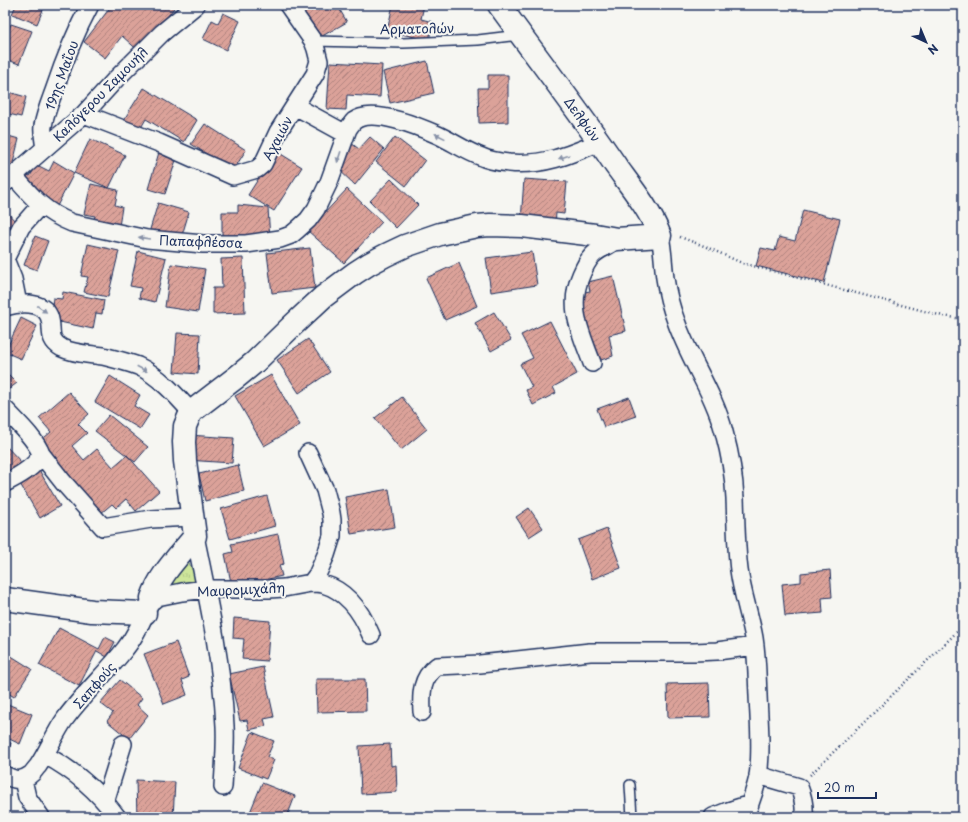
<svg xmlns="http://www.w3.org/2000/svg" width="968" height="822" font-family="'Playpen Sans',sans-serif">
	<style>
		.grass { fill: url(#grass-tufts); stroke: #748a7c }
		.building { fill: url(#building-hatch); stroke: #1b2f5e }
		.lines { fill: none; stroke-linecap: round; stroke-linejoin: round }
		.service-casing { stroke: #1b2f5e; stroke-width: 12 }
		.minor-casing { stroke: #1b2f5e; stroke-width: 20 }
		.tertiary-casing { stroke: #1b2f5e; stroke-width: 25 }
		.path { stroke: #1b2f5e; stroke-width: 2.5; stroke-dasharray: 1 3; stroke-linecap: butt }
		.service { stroke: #f6f6f2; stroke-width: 9 }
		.minor { stroke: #f6f6f2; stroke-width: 17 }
		.tertiary { stroke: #f6f6f2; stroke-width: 22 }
		.oneway { fill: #8892a8 }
		.labels { text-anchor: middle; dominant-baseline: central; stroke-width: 4; stroke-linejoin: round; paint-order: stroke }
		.street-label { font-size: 13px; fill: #1b2f5e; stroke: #f6f6f2 }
	</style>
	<defs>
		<pattern id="grass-tufts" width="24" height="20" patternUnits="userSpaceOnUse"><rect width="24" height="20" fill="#cee69b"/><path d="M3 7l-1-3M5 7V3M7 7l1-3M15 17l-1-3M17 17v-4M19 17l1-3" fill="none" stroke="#b0c688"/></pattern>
		<pattern id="building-hatch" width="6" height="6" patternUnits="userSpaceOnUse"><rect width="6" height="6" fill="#dba299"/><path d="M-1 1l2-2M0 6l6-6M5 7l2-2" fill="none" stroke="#b18480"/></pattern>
	</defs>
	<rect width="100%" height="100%" fill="#f6f6f2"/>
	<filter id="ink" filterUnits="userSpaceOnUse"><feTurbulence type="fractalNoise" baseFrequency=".025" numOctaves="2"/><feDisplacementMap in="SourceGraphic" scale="8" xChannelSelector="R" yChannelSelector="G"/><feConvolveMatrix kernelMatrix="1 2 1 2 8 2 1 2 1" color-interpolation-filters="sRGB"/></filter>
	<g filter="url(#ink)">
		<path class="grass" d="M186,557L197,579L195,581L171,585L168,584Z"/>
		<path class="building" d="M16,5H45L37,24L12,14Z
			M112,5L118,6V5H176L141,53L122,36L105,58L84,42Z
			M306,5H337L347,22L317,39L300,9Z
			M393,5H424L421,19L433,22L429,40L387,31Z
			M223,13L240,21L226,50L203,39L212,20L218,23Z
			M11,24L32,31L19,64L5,59V38Z
			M427,61L434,93L390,103L383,72Z
			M330,62L382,65L380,97L347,95L346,110L327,109Z
			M488,75H508V122L479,123L478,88H488Z
			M144,88L197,120L184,142L146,119L139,131L123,121Z
			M5,91L26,97L21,117L5,113Z
			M205,124L246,150L233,171L191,144Z
			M5,135L19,139L12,167L5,165Z
			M370,137L384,149L355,185L335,166L351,143L359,149Z
			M395,137L425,160L406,186L376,162Z
			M90,139L125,155L109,188L74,173Z
			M160,149L178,154L165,194L148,189Z
			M276,151L302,167L274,211L248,195Z
			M54,161L74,173L54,212L24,188V173L30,176L37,165L49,171Z
			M391,179L418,205L396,228L370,201Z
			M524,179L567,182L564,214L556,213L555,224L521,221Z
			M91,184L118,190L115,205L122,207L118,233L92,228L95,216L84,214Z
			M347,189L382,222L344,263L308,231Z
			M158,203L189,212L180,242L148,236Z
			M238,205L268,208L270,239L222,238V212H238Z
			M5,210L15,221L5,230Z
			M803,210L840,219L824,283L756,266L761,248L775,251L779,237L795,241Z
			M35,236L48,241L37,270L24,265Z
			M88,244L119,251L108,297L84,292L88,277L81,276Z
			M310,248L315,288L272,293L267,253Z
			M138,251L166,258L155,302L139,298L141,288L130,286Z
			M532,252L537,285L491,292L486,258Z
			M243,258L245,313L213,314V288H222L221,259Z
			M459,263L477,306L445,320L426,278Z
			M171,264L205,269L198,312L165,307Z
			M613,276L626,331L609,335L613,356L592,363L580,293L590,291L588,282Z
			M63,292L104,300L102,314L96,313L93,329L50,320L53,298L62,299Z
			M494,312L511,340L491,351L475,323Z
			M21,318L37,326L21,359L5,352Z
			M550,321L577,374L553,387L556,393L533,405L526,390L532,387L520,364L533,358L521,335Z
			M177,333L200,334L198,374L174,372Z
			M308,339L330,372L299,393L277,360Z
			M5,371L17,383L5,392Z
			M271,375L300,425L264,446L235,396Z
			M110,376L140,395L134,406L149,415L140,429L95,402Z
			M69,392L89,414L78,424L87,433L72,446L84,460L97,449L113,467L127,455L159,491L136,511L126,499L116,508L112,504L100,514L39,442L51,432L39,418Z
			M402,397L427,429L401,450L375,418Z
			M629,397L636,416L604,427L597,409Z
			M109,415L148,447L135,462L95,431Z
			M188,435L234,438L232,463L186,460Z
			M5,445L22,463L5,478Z
			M238,465L244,491L205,501L199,474Z
			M39,470L60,506L40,518L19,482Z
			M389,489L395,527L351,534L345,497Z
			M267,496L275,526L230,539L221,509Z
			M529,508L543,528L529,537L516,517Z
			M607,529L621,568L592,579L578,540Z
			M278,534L284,564L279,565L282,576L232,587L225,554L233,552L231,544Z
			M830,570L832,597L822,598L823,613L785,616L782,584L801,582V573Z
			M234,618L270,621L267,661L242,659L244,639L233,638Z
			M59,628L99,649L105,637L115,642L107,657L97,651L79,686L39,665Z
			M176,642L189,677L182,680L187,695L164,704L144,654Z
			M5,652L32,669L14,697L5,691Z
			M263,667L274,717L264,719L266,726L249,730L247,720L240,721L229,674Z
			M316,679H365L366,711L317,712Z
			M120,680L142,698L137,705L148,715L129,739L107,721L113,713L100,703Z
			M709,683L710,717L668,718L667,684Z
			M5,703L32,714L20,744L5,737Z
			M252,732L274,741L267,757L274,760L266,779L238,768Z
			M5,741L11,743L5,762Z
			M390,744L391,766L396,765L397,792L361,794L359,746Z
			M136,780L175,782L173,817H137Z
			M262,783L295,796L287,817H248Z"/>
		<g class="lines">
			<g class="service-casing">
				<path id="service" d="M313,41L403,43L478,40L519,35
					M630,785L632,817"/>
			</g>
			<g class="minor-casing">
				<path id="minor" d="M295,106L346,134
					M84,114L159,143L233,176L257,169L263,164L278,132L315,74L319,61L316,49L313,41L288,5
					M45,148C44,141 42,134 43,126C45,114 50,102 54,91C64,61 75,33 90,5
					M13,175C32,197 44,212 72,223L147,239L203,244H246L280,239L291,235L297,230L308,220L316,209L329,182L348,129C350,126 352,123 354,121C372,107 420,127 438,135C453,142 467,152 482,157C490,161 500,162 509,163C543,166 569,155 600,142
					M5,183L84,114L115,80L162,33L196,5
					M660,236C663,250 663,263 665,278C667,292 671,308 676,321C689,359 714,393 724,432C730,454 734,475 735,498C736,522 736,546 739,570C742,593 750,615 754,638C757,657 757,676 758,695C759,722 762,750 758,777C755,791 750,804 745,817
					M18,304L13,279L5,259L21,227L36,210L40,205
					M5,307C18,303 42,300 49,316C54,329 46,339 62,348C74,354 90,354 103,356C115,359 127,362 138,366C158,375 177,396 191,412
					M592,363C581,333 567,307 581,275C584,268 587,261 592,256C599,248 609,247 617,239
					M5,409C16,421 36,439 41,454C36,467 17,477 5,483
					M41,454L63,482L103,527L151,519L192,517
					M195,536C208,599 222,662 225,726C226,746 224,767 223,787
					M311,583C315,583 319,583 323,584C347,591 362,613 371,635
					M422,712C421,694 421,678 437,666L480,664L590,652H694L717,651L755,646
					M45,755C73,770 98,791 117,817
					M5,775C14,780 21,782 30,775C33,773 35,769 38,766C48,751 55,733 65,719C83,694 106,674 125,649C137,634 144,616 152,598L182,592L206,589H269L284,588L311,583L317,575L326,555L332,536V520L331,513L325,490L308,453
					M758,775L799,787C803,797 805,806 804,817
					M23,780L27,797L41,817
					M105,802L123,744
					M713,817L728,811L750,804"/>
			</g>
			<g class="tertiary-casing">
				<path id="tertiary" d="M152,598C160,574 179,556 195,536L185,461L184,442L185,426L191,412L238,376L255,362L293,325L323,297L355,273L369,264L386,255L405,246L440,234L477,226L490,225L522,226L595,235L617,239L660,236C650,210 632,188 616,166C579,111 538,59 499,5
					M5,599L92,611L145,613"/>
			</g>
			<path class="path" d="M680,237L704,246L742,263L943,316L963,319
				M810,775L963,626"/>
			<use href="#service" class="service"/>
			<use href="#minor" class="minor"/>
			<use href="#tertiary" class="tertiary"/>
		</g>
		<defs><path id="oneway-solid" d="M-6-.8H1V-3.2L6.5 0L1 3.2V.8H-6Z"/></defs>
		<g class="oneway">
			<use href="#oneway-solid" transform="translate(440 136) rotate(-154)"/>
			<use href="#oneway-solid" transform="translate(339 157) rotate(108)"/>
			<use href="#oneway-solid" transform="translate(564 157) rotate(161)"/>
			<use href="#oneway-solid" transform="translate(144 238) rotate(-171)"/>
			<use href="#oneway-solid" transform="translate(42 309) rotate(35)"/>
			<use href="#oneway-solid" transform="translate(142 369) rotate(27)"/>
		</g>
	</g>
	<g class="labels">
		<g class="street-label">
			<text transform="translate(417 28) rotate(-1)">Αρματολών</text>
			<text transform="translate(61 75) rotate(-70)">19ης Μαΐου</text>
			<text transform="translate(100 94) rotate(-45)">Καλόγερου Σαμουήλ</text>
			<text transform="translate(583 119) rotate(54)">Δελφών</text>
			<text transform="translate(277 138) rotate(-62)">Αχαιών</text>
			<text transform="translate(201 241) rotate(2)">Παπαφλέσσα</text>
			<text transform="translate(241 589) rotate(-3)">Μαυρομιχάλη</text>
			<text transform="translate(94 685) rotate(-49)">Σαπφούς</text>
		</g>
	</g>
	<rect width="968" height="822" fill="none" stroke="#f6f6f2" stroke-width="20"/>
	<rect x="10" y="10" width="948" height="802" fill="none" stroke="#1b2f5e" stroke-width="1.5" filter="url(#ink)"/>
	<g transform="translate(926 42) rotate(136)" stroke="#f6f6f2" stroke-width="3" paint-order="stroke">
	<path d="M0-3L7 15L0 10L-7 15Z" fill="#1b2f5e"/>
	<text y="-6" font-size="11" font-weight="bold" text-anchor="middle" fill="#1b2f5e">N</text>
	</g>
	<path d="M818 792v6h58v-6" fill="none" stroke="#1b2f5e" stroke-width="2"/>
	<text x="824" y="792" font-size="12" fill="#1b2f5e" stroke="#f6f6f2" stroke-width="3" paint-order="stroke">20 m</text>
</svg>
